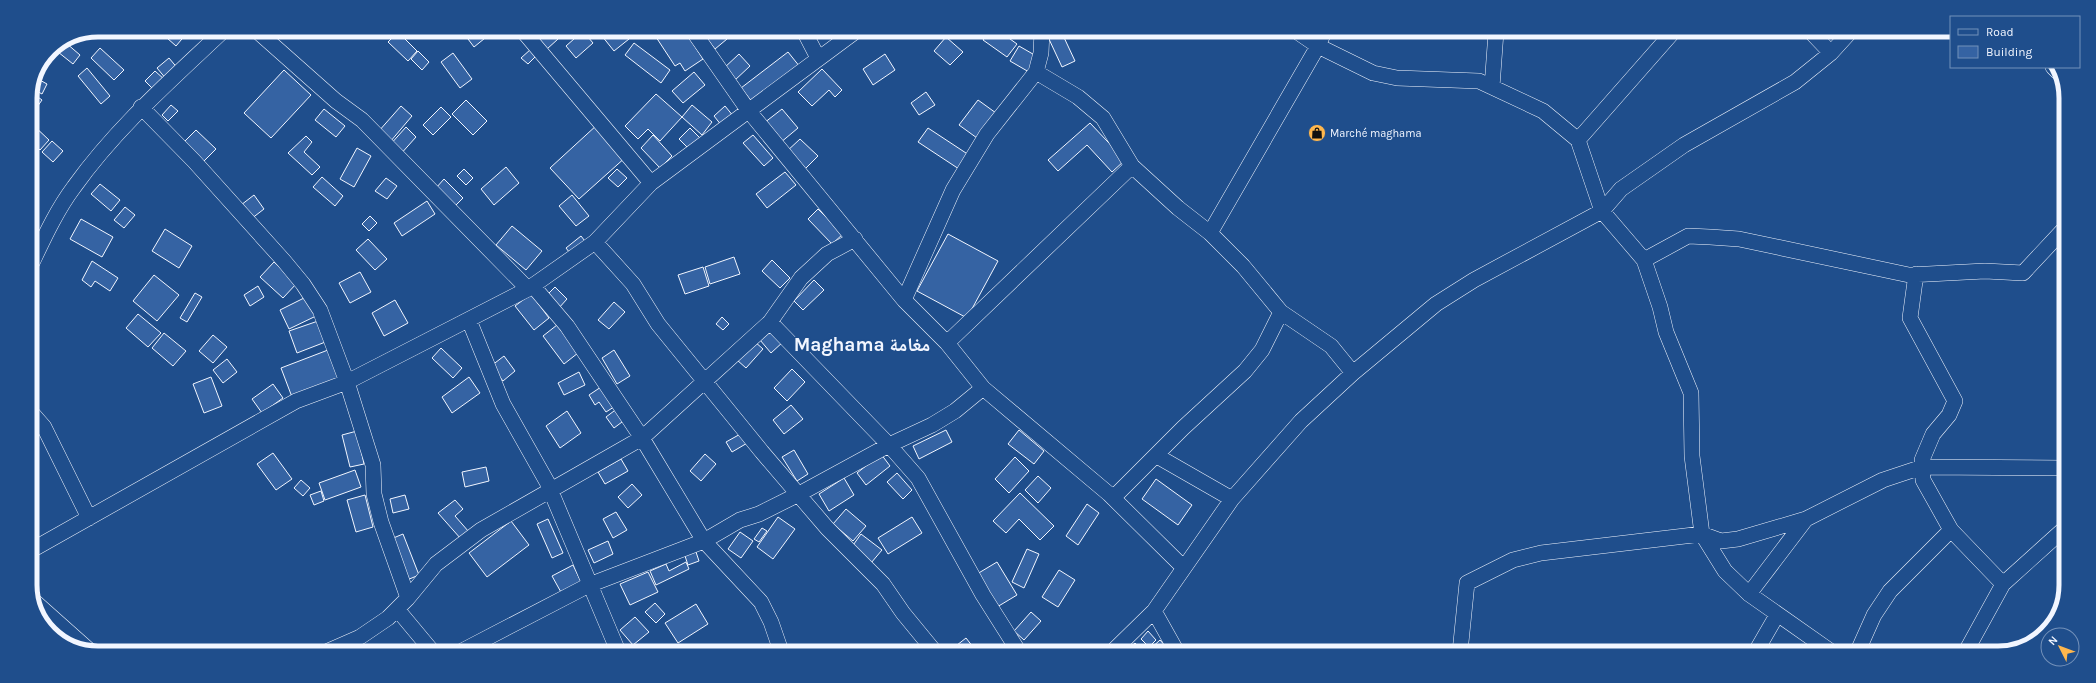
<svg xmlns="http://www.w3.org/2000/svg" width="2096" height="683" font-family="Karla,'Noto Naskh Arabic',sans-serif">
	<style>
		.building { fill: #3563a3; stroke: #f2f6ff }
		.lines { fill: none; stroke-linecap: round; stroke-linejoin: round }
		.minor-casing { stroke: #f2f6ff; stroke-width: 16 }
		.minor { stroke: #1f4e8c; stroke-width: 15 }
		.labels { text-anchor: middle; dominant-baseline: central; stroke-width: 3; stroke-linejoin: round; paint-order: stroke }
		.poi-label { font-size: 11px; fill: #f2f6ff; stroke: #1f4e8c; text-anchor: start }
		.town-label { font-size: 19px; font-weight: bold; fill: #f2f6ff; stroke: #1f4e8c }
		.rim { fill: none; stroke: #f2f6ff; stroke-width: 5 }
	</style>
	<rect width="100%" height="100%" fill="#1f4e8c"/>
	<path class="building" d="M158,30H183L187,33L176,46Z
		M439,30H451L446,36Z
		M471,30H495L474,47L465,35Z
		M531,31H551L558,39L547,49Z
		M560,31H575L566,38Z
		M583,31L593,43L576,58L566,46Z
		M598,31H622L629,39L614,51Z
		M666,31H685L703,59L685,71L680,63L675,66L656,37Z
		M709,31H721L727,39L715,49L704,35Z
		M989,31H999L1017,44L1007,57L983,40Z
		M1061,31L1075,61L1062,67L1048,37Z
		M398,32L417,51L408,61L388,42Z
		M946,37L963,52L950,65L934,51Z
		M66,43L80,55L73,64L58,52Z
		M634,43L670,70L661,83L625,55Z
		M1019,46L1038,57L1029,72L1010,61Z
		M100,48L124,70L114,80L91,58Z
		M531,49L537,55L528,64L521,58Z
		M418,51L429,62L422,70L411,59Z
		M788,52L800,67L753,103L741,88Z
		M453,53L472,79L460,88L441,62Z
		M739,54L750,66L734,81L723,69Z
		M885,54L895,70L873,85L863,69Z
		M169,58L179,70L167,80L157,68Z
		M87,68L110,96L101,104L78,76Z
		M822,69L842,90L835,97L829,90L812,106L798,92Z
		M284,70L311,95L271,138L244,113Z
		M155,71L165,80L155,91L145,81Z
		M694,72L705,85L683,103L672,91Z
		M38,79L47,84L42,94L33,89Z
		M31,92L42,100L30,117V98Z
		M926,92L935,105L919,115L911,103Z
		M656,94L682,117L660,141L648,129L638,139L625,126Z
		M466,100L487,121L473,135L452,114Z
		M978,100L996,113L977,138L959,125Z
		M171,105L178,111L168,121L162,115Z
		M692,105L712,122L702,135L682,117Z
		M401,106L412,116L390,142L378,132Z
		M725,106L734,117L722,126L714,116Z
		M441,107L451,117L433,135L423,125Z
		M324,109L345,126L336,137L315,120Z
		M782,109L798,128L780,143L764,123Z
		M1090,123L1125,160L1112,172L1087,145L1058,171L1048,160Z
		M32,124L49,140L40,150L30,140V126Z
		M598,124L627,156L579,199L550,168Z
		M406,127L416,137L399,156L389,146Z
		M690,128L702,140L691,151L679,139Z
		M928,128L969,155L959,169L918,142Z
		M196,130L216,149L204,161L184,142Z
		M653,135L672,156L660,168L641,148Z
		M753,135L773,158L764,166L743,143Z
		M306,136L312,142L304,152L320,167L312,175L288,153Z
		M800,139L818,156L803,171L785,153Z
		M52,141L63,151L53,162L42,152Z
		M357,148L371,156L354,187L340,179Z
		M506,167L519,183L494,205L481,189Z
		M464,169L473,178L466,185L457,176Z
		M617,169L627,178L618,187L608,178Z
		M785,172L796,185L767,208L756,194Z
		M322,177L343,196L335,206L313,187Z
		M386,178L397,186L387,199L375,191Z
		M444,179L463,198L455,206L436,188Z
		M100,184L120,200L111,211L91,194Z
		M254,195L264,209L251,219L241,205Z
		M572,195L589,216L576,226L559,206Z
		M427,201L435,214L402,236L394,223Z
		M125,207L135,215L124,228L114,220Z
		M818,209L843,234L832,244L808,219Z
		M370,216L377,223L369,231L362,224Z
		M81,219L113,237L102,257L70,239Z
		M512,226L542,251L526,270L496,245Z
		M165,229L192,246L179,268L152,251Z
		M948,234L998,261L967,318L917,291Z
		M581,236L588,245L573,257L566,248Z
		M368,239L387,259L375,270L356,250Z
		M734,257L740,274L710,284L705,267Z
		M772,260L790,278L780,288L762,271Z
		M92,261L118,278L110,291L95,281L91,287L82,280Z
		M274,262L297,283L283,298L260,277Z
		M703,267L709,286L685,294L678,275Z
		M360,272L371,292L350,303L339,283Z
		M154,275L179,295L157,321L133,301Z
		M814,280L824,290L803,310L794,301Z
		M258,286L264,297L250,306L244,295Z
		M555,287L567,299L558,309L545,297Z
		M195,293L202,297L187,322L180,318Z
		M531,294L549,318L534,330L515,306Z
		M306,297L316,316L289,329L280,310Z
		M395,300L408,323L384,336L372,313Z
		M614,302L625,312L609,329L598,320Z
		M138,314L161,333L148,347L126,328Z
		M722,317L729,324L723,330L716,324Z
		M321,320L328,341L297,353L289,331Z
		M557,325L578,353L564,364L543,336Z
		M772,328L784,341L771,353L760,340Z
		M164,333L186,351L173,366L152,348Z
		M213,335L227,347L213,363L199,351Z
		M754,341L763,349L746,368L737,360Z
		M441,348L462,368L453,378L432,358Z
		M328,350L339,379L292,397L281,368Z
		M614,350L630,376L617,384L602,358Z
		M504,356L515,371L503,381L491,366Z
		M227,359L237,372L223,383L213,370Z
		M792,369L805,382L787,401L774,388Z
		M579,372L585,385L564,395L558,383Z
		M211,377L222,406L204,413L193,384Z
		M469,377L480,393L452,413L442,397Z
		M273,384L283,398L262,413L252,399Z
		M604,385L617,405L606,412L599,402L595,405L589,395Z
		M791,405L803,419L784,434L773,420Z
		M618,408L626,419L614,428L606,417Z
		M567,411L581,433L560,448L546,426Z
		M946,430L952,442L919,459L913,446Z
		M1019,430L1044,451L1034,464L1008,444Z
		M357,431L364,464L350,467L342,435Z
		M744,432L749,442L732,452L726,442Z
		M794,450L808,474L797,481L782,457Z
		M273,453L292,479L276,490L257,464Z
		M705,454L716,464L701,481L690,471Z
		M881,454L890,466L866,485L857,473Z
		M1015,457L1029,471L1009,493L995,479Z
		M621,459L628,471L605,484L598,472Z
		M486,467L489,481L465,487L462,472Z
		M355,470L361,487L325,500L319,483Z
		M897,473L912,490L903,499L887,482Z
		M1038,476L1051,488L1038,503L1025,490Z
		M844,478L854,495L829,511L819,494Z
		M1156,479L1192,505L1178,525L1142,499Z
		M301,480L310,488L303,496L294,488Z
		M632,484L642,495L628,508L618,497Z
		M321,491L324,501L314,505L310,495Z
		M1020,493L1054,526L1040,540L1019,519L1006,533L993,521Z
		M365,495L373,527L356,532L347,500Z
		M405,495L409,509L393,513L390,499Z
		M455,500L463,509L455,516L469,532L461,539L438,513Z
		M1087,504L1099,513L1078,545L1066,536Z
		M846,509L866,526L853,541L833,524Z
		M616,512L627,530L613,538L603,519Z
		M778,517L795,529L773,559L757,547Z
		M912,517L922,533L888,554L878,538Z
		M548,519L563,553L552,558L537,524Z
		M511,521L529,545L487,577L469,553Z
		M762,528L767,531L759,542L754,539Z
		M740,532L753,541L741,558L728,549Z
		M403,534L419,575L407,580L391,539Z
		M861,534L882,550L871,563L851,548Z
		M608,541L613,554L594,563L588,550Z
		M695,549L699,561L688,565L684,553Z
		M1027,549L1039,554L1024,588L1012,582Z
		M686,562L689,569L656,585L650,571L666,564L669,571Z
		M997,562L1017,595L997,607L977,574Z
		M573,565L582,584L562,594L552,576Z
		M1059,570L1075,580L1058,607L1042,597Z
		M648,572L658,592L630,605L620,584Z
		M655,603L665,614L656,623L645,612Z
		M696,604L708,624L678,643L665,623Z
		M1031,612L1041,621L1024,640L1014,631Z
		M635,617L649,632L633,645L620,630Z
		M1148,631L1156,640L1149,647L1141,639Z
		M966,638L977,652H954L952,649Z
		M1160,640L1167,648L1164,652H1150L1149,650Z
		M1135,643L1144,652H1125Z"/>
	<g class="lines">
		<g class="minor-casing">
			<path id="minor" d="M256,30L336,101L362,120L528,289
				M523,31L651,183
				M693,31L748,110L904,300L947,343L983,388L1109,494L1184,568
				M804,31L818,58
				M1296,31L1318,46L1373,73L1397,78L1479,81L1543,111L1578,140L1602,211L1644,260L1660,307L1666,332L1691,393L1692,456L1702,534L1725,571L1749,594L1833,653
				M1811,32L1831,53
				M2053,67L2058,72
				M1036,72L1078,97L1103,118L1132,166L1178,208L1210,233L1243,266L1281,312L1331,346L1353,373
				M1492,87L1496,32
				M141,107L194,161L284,261L303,284L320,310L347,382L373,465L374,494L381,522L408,598
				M1578,140L1673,32
				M1210,233L1318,46L1324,32
				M595,242L633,284L658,324L762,452L827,528L883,584L903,613L935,652
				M1644,260L1688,236L1710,237L1739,239L1909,275L1985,271L2023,273L2065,228
				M30,267C43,240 56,211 74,187C116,128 171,80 224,30
				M1916,274L1910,318L1955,401L1949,415L1933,434L1922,460L1923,480L1951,530L2003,584
				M533,286L567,326L642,438L704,541L761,602L771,622L781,651
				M904,300L953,190L987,134L1036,72L1041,53L1042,31
				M469,320L503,404L547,482L618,651
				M770,322L889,445L918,478L983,595L1019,652
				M947,343L1132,166
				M30,411L44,427L89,518
				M1157,456L1232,499
				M1113,498L1183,428L1245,371L1262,350L1281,312
				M30,551L296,401L347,382L528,289L595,242L651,183L856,31
				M1749,594L1806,519
				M35,602L90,651
				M397,609L432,651
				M1154,611L1177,652
				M328,651L360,637L388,618L408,598L436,564L481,530L642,438L770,322L801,278L827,254L855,239
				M462,651L589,585L704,541L740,520L759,514L799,494L889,445L932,425L955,411L983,388
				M1112,652L1154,611L1232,499L1301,421L1353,373L1436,304L1474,280L1602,211L1621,189L1684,145L1795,82L1831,53L1850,32
				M1460,652L1467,583L1513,560L1541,553L1702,534L1721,541L1738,539L1806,519L1883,480L1922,467L2064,468
				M1755,653L1777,615
				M1857,653L1874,615L1890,591L1951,530
				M1965,653L2003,584L2064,529"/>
		</g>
		<use href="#minor" class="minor"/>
	</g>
	<defs>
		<g id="shop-disc" transform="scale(0.9)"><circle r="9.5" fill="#ffb74d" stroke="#1f4e8c"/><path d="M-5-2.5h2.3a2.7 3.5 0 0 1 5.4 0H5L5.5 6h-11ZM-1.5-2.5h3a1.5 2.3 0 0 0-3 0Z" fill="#111"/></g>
	</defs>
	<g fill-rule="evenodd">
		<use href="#shop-disc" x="1317" y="133"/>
	</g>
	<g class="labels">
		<g class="poi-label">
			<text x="1330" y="133">Marché maghama</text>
		</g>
		<g class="town-label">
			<text x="862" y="345">Maghama مغامة</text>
		</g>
	</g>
	<path d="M0 0H2096V683H0ZM98 37H1998A61 61 0 0 1 2059 98V585A61 61 0 0 1 1998 646H98A61 61 0 0 1 37 585V98A61 61 0 0 1 98 37Z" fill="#1f4e8c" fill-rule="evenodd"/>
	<path class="rim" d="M98 37H1998A61 61 0 0 1 2059 98V585A61 61 0 0 1 1998 646H98A61 61 0 0 1 37 585V98A61 61 0 0 1 98 37Z"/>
	<rect x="1950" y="16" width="130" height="52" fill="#1f4e8c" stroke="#7391ba"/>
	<rect x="1958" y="29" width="20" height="6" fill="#1f4e8c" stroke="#7391ba"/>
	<text x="1986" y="36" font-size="12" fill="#f2f6ff">Road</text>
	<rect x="1958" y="46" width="20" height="12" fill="#3563a3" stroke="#7391ba"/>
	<text x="1986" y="56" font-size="12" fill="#f2f6ff">Building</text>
	<g transform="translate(2060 647) rotate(312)"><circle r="19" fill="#1f4e8c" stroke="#7391ba"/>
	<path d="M0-3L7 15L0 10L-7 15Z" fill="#ffb74d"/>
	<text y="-6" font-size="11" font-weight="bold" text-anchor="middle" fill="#f2f6ff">N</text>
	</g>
</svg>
